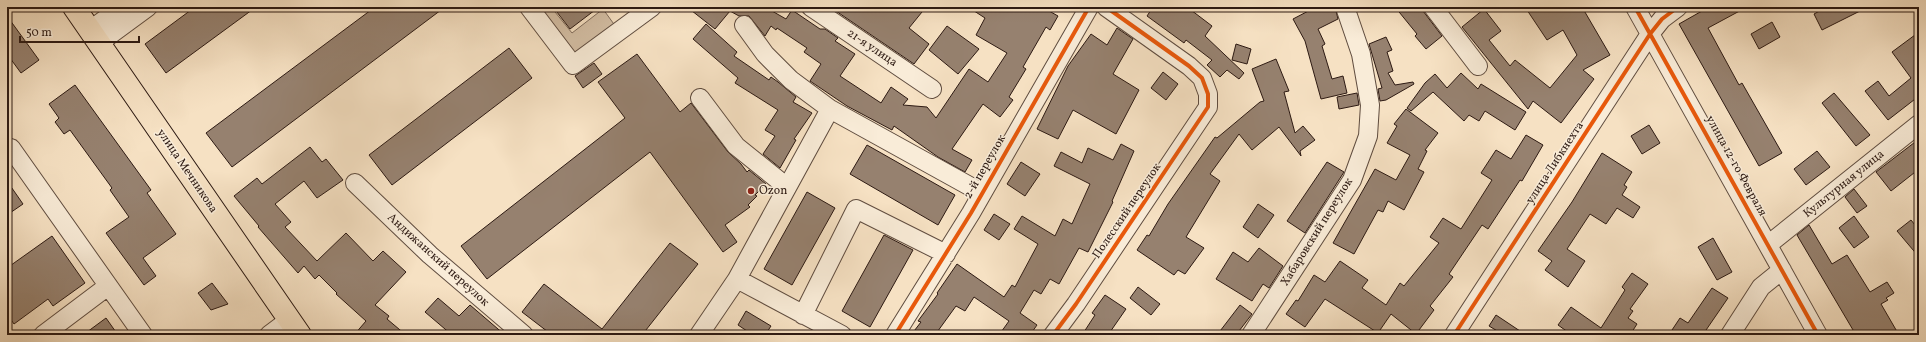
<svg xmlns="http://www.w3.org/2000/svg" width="1926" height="342" font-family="Vollkorn,serif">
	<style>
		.green { fill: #d4bfa5; stroke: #806c5c }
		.building { fill: #96816f; stroke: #2d1a13 }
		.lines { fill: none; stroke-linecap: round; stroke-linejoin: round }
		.minor-casing { stroke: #5f4c3f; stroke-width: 20 }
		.major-casing { stroke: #2d1a13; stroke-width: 24 }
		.minor { stroke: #f9ecd8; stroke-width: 18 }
		.major { stroke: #f6e1c3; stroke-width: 22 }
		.cycleway-casing { stroke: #f9ecd8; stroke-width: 6 }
		.cycleway { stroke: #e8590c; stroke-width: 4 }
		.poi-dot { fill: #8f2418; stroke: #f9ecd8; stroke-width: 1.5 }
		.labels { text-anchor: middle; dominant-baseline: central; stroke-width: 3; stroke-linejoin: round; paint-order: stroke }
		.street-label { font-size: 12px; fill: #2d1a13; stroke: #f9ecd8 }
		.poi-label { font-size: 12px; fill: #2d1a13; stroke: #f9ecd8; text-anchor: start }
	</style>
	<rect width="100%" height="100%" fill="#f6e1c3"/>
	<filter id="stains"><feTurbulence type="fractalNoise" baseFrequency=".005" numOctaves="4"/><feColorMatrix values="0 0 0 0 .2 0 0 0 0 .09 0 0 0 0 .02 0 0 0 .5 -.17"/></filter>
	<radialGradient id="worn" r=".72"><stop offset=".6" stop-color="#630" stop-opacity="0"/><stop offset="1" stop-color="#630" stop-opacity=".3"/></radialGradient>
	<path class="green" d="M533,7H551L572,33L603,9L616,27L574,59Z"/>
	<path class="building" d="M195,7H256L166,73L145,44Z
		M375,7H445L232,167L206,133Z
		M553,7H599L570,29Z
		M687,7H765L786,19L792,10L820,29H825L838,38L835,41L855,54L840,76L881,103L891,87L908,99L903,105L927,107L936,118L969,69L988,82L1007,53L976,35L985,18L968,7H1042L1058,16L1050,30L1046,27L1023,67L1026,69L1009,97L1013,100L1000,117L983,104L952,149L972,160L965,172L938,157L894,126L892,130L847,106L810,81L821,64L804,52L807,48L777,28L776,30L771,26L765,36L749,16H739L730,11L715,29Z
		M830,7H915L922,12L909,28L929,44L914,64Z
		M1153,7H1187L1212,26L1205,36L1244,73L1239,79L1227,70L1220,77L1207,65L1212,60L1186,40L1184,43L1147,16Z
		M1316,7H1335L1338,19L1318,29L1325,44L1322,46L1332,79L1343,76L1347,93L1321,99L1305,41L1293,19Z
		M1395,7H1420L1442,36L1426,49L1415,36L1417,34Z
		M1525,7H1582L1610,55L1583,70L1594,79L1561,123L1533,101L1528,109L1462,27L1484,9L1501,31L1489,40L1510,66L1515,60L1550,88L1577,55L1563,30L1547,40Z
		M1709,7H1747L1708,28L1739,85L1742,83L1782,153L1759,166L1679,24Z
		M1827,7H1868L1822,30L1814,14Z
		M7,16L39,60L21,73L7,54Z
		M1772,22L1780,37L1759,49L1751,34Z
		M706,24L737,52L734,56L769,80L771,77L778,82L796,97L793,102L812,113L794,139L796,140L780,168L763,154L775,136L765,130L778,110L735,83L738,78L693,39Z
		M947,26L979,49L958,74L929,50Z
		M1117,28L1133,39L1113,74L1139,90L1116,134L1073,110L1058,139L1037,129L1068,66L1091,34L1107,45Z
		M1919,32V96L1888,120L1865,91L1878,81L1889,96L1911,78L1892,52Z
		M1386,37L1392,50L1387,52L1393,71L1388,73L1395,85L1413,82L1414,84L1386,100L1380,101L1378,89L1382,88L1369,44Z
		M1236,44L1251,49L1247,64L1232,60Z
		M509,48L532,78L392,185L369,155Z
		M637,54L680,112L691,103L728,152L741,164L747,172L749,170L766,184L755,195L757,196L748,205L750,207L725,225L737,242L723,252L650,152L487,279L461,246L625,118L598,82Z
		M1276,59L1289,91L1284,92L1295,133L1303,126L1315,140L1300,151L1301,156L1279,127L1252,150L1239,134L1210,174L1220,181L1186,237L1204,248L1185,274L1178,270L1174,275L1137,250L1147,235L1149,236L1168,204L1215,137L1217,138L1260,102L1264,101L1252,69Z
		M594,63L602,74L583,88L575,76Z
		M1163,72L1178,84L1166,100L1151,88Z
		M1461,73L1478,89L1481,84L1526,112L1515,130L1485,111L1479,121L1469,115L1464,121L1433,92L1411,111L1407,108L1425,83L1435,74L1447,88Z
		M75,85L151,190L147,193L176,234L143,258L156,276L144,285L106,233L129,217L110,190L112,188L70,130L64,134L55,122L59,118L49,104Z
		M1357,93L1359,105L1339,109L1337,97Z
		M1834,93L1870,135L1856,146L1822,103Z
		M1406,109L1438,133L1425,150L1427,151L1418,169L1424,172L1404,210L1388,201L1383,212L1378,210L1354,254L1333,243L1375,169L1396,180L1410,155L1387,143L1397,126L1394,124Z
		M1649,125L1660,143L1642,154L1631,136Z
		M1526,135L1543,145L1522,181L1520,180L1488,229L1482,225L1449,274L1453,277L1430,306L1434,310L1416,334L1391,314L1378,333L1325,299L1305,327L1286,314L1296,300L1298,301L1314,275L1325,282L1340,261L1368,280L1362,288L1386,305L1400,283L1404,286L1439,243L1430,237L1443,218L1461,229L1492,180L1481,173L1496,150L1511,159Z
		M1919,139V169L1891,191L1876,172Z
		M1121,144L1134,151L1112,201L1113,202L1088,252L1079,248L1059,284L1050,279L1041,294L1034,290L1020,313L1037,325L1030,335H999L1009,321L974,297L965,311L956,306L935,335H911L921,322L918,321L938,294L937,293L957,264L1004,297L1012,285L1015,287L1038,244L1014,229L1022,216L1055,236L1063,219L1072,224L1090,184L1054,166L1061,152L1082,163L1088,148L1113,160Z
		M867,145L955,195L938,225L850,174Z
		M310,147L322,162L326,159L343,180L317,198L304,181L275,204L291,222L285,227L317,261L346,233L373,261L383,251L406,272L375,305L389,316L387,319L406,335H354L366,321L336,294L337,293L319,275L315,279L304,266L298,273L258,227L259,226L234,196L257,178L262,184Z
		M1817,151L1830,167L1806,185L1794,169Z
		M1602,153L1632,172L1624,185L1627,187L1622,195L1640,207L1633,218L1617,208L1606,224L1590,214L1567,249L1585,261L1568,287L1545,270L1552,261L1538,251L1572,202Z
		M1021,162L1040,174L1025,196L1007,184Z
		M1327,162L1344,172L1305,233L1287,221Z
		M7,181L23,204L7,215Z
		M1854,189L1867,206L1857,213L1845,197Z
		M807,192L835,208L792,285L764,269Z
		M1258,204L1274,215L1258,238L1243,227Z
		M994,214L1010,224L999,240L984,230Z
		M1854,216L1869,237L1854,248L1839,228Z
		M1911,220L1919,230V257L1897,231Z
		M1809,225L1832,264L1847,255L1870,292L1887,282L1894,293L1886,298L1888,300L1881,304L1899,335H1856L1797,235Z
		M884,235L913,250L870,327L842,311Z
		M52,236L85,283L53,306L48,299L14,324L7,314V268Z
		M1713,238L1732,272L1717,280L1698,247Z
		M670,243L698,264L642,335H552L522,312L544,284L602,329Z
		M1259,248L1283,266L1269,288L1263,284L1252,301L1216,279L1233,252L1248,262Z
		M1632,273L1648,284L1630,309L1633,311L1628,318L1637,324L1630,335H1572L1558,325L1571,307L1601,328L1625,290L1622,287Z
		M212,283L228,304L211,310L198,293Z
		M1138,287L1160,304L1151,315L1130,298Z
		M1712,288L1728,298L1704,333L1706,335H1680L1672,330L1680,318L1688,323Z
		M1105,295L1126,309L1108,335H1082L1095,315L1092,313Z
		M438,298L459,316L470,305L505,335H452L425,312Z
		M1240,305L1252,314L1236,335H1217Z
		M746,311L771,326L765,335H753L738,325Z
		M1496,315L1526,335H1504L1489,326Z
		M106,318L118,335H83Z"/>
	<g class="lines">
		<g class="minor-casing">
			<path id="minor" d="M529,7L573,65L652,7
				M811,7L932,89
				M1433,7L1478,66
				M1635,7L1818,335
				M744,25L765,54L791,80L830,109L982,193
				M90,30L122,7
				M99,43L148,7
				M700,98L736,146L787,187
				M11,148L143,335
				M355,183L430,255L524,335
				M1769,244L1919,124
				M737,279L842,335
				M803,315L856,209L946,254
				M43,335L108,286
				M269,335L289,320
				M699,335L737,279L830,109
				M895,335L971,213L1089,7
				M1053,335L1076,304L1208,107V94L1202,78L1189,66L1106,7
				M1251,335L1352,180L1368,136L1370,105L1361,54L1345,7
				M1454,335L1650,34L1662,19L1678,7
				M1730,335L1761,287L1782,270"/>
		</g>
		<g class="major-casing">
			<path id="major" d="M74,7L300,335"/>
		</g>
		<use href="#minor" class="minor"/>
		<use href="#major" class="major"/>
		<g class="cycleway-casing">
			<path id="cycleway" d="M1635,7L1818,335
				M895,335L971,213L1089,7
				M1053,335L1076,304L1208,107V94L1202,78L1189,66L1106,7
				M1454,335L1650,34L1662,19L1678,7"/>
		</g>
		<use href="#cycleway" class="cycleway"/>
	</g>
	<circle class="poi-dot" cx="751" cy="191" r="4"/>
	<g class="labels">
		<g class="street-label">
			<text transform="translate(872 48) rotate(34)">21-я улица</text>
			<text transform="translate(1555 163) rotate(-57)">улица Либкнехта</text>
			<text transform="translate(1736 166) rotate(61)">улица 12-го Февраля</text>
			<text transform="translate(985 167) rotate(-60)">2-й переулок</text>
			<text transform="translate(187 171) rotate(56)">улица Мечникова</text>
			<text transform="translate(1844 184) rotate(-39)">Культурная улица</text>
			<text transform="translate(1127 211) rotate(-56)">Полесский переулок</text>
			<text transform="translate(1317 232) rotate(-58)">Хабаровский переулок</text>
			<text transform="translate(438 260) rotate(42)">Андижанский переулок</text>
		</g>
		<g class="poi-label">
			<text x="759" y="191">Ozon</text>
		</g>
	</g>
	<rect width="1926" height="342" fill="none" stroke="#f6e1c3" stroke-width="24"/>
	<rect x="8" y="8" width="1910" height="326" fill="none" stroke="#2d1a13" stroke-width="2"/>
	<rect x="12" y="12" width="1902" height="318" fill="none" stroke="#2d1a13"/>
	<path d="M20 36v6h119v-6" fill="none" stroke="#2d1a13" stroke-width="2"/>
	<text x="26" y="36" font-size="12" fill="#2d1a13" stroke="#f9ecd8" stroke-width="3" paint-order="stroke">50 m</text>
	<rect width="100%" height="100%" filter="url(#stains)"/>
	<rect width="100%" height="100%" fill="url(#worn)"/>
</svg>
